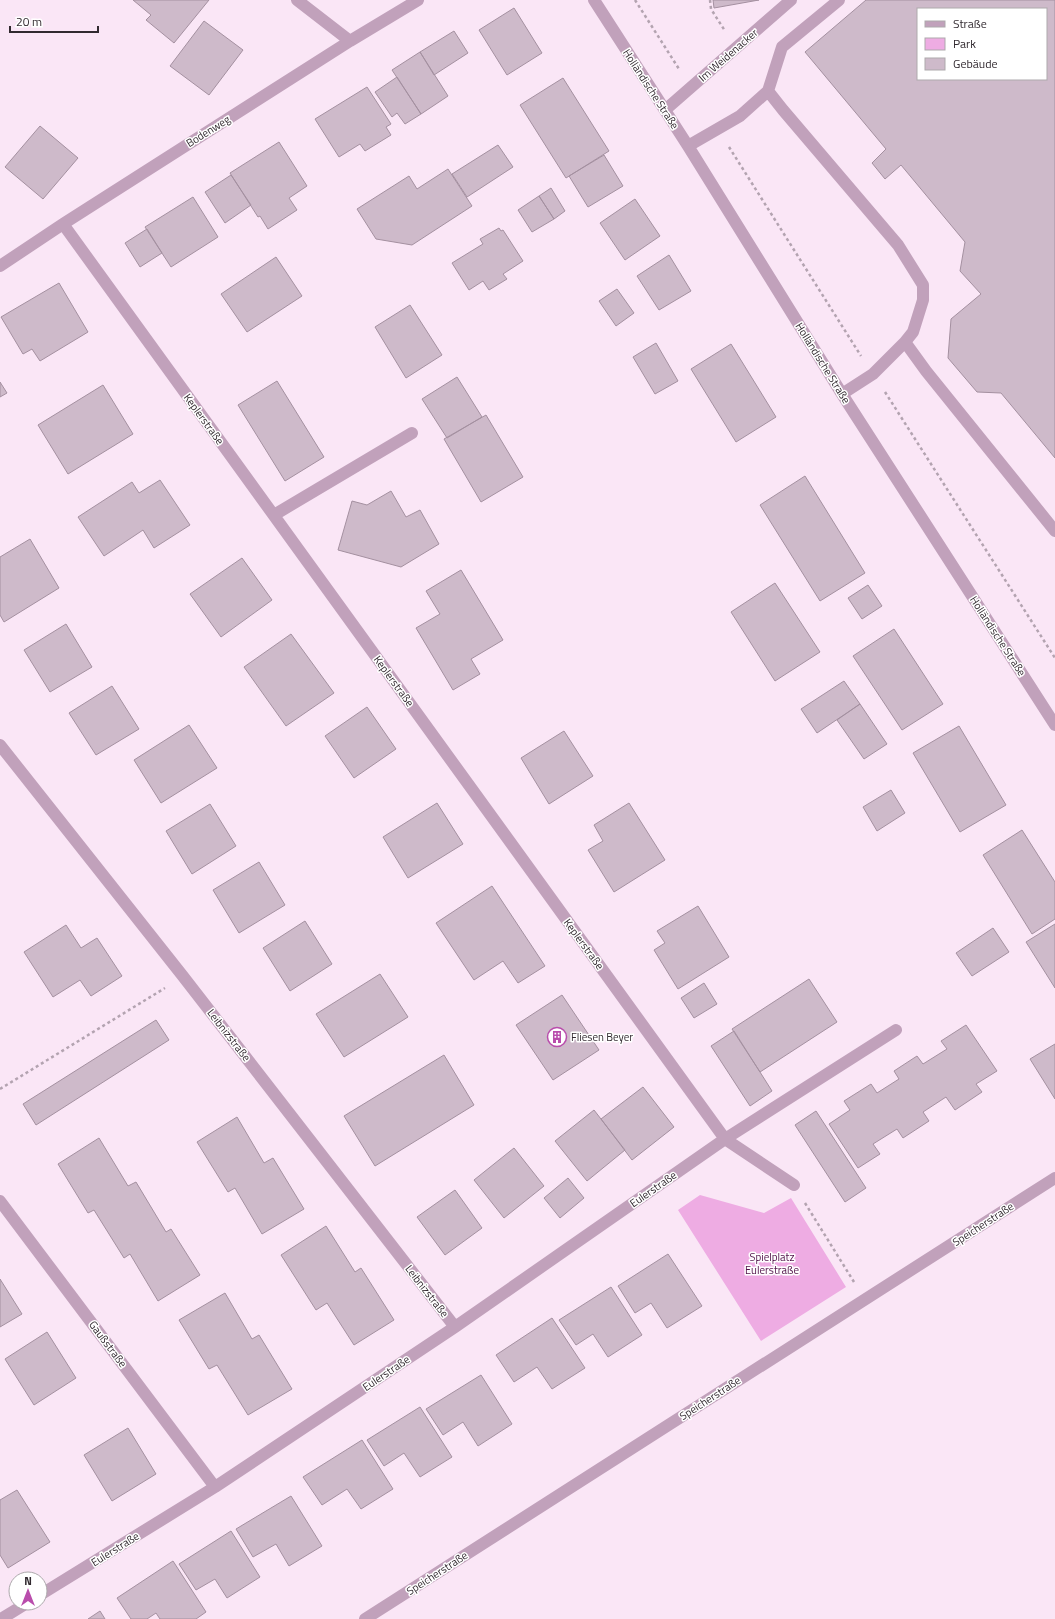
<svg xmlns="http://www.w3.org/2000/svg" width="1055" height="1619" font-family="'Titillium Web',sans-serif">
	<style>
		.green { fill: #eeace3 }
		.building { fill: #cebaca; stroke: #a490a0; fill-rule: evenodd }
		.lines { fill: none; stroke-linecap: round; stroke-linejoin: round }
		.path { stroke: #b3a3b0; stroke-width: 2.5; stroke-dasharray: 3 3; stroke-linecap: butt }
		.minor { stroke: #c1a1bb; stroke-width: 12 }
		.labels { text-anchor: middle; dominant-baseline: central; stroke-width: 3; stroke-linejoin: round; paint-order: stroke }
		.street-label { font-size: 11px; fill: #31292f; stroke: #fff }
		.poi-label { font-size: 11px; fill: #31292f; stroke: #fff; text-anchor: start }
		.park-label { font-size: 11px; fill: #4f1048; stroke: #fff }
	</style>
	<rect width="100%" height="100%" fill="#fae6f6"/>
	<path class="green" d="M700,1195L764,1213L791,1198L846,1287L761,1341L678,1210Z"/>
	<path class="building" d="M133,0H209L174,43L146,20L151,15Z
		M713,0H759L714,8Z
		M866,0H1055V458L1001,393L977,392L948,358L951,319L981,294L960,271L965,242L901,165L885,179L872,163L886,149L805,52ZM918,9H1046V79H918Z
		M514,8L542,53L507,75L479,30Z
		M204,21L243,50L209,95L170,66Z
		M454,31L468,53L434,75L420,52Z
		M420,52L448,96L421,114L392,70Z
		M397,77L421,114L405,124L397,113L392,117L375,92Z
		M563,78L609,151L566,178L520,105Z
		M367,87L391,124L386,127L391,135L365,151L360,144L339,157L315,119Z
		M40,126L78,158L43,199L5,167Z
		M279,142L307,186L289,198L297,210L268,229L260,216L258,217L230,173Z
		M498,145L513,167L467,197L452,174Z
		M604,155L623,186L588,207L569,176Z
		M448,169L472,206L412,245L376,239L357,209L409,176L417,189Z
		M231,175L251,205L225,223L205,192Z
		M551,188L565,211L554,219L539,196Z
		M539,196L554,219L532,232L518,210Z
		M193,197L218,237L171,267L145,227Z
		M635,199L660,236L625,260L600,223Z
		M499,228L501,231L503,230L523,261L503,274L507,279L489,290L483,281L469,290L452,263L483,244L480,239Z
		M147,229L162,253L140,267L125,243Z
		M669,255L691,291L659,310L637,276Z
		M276,257L302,296L247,332L221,294Z
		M59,283L88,332L40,361L32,349L23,354L1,317Z
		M617,289L634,313L616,326L599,301Z
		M410,305L442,355L406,378L375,327Z
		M656,343L678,381L655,394L633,357Z
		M731,344L776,417L736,442L691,369Z
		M457,377L482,417L447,438L422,399Z
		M277,381L324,457L285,481L238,405Z
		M0,382L7,393L0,397Z
		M103,385L133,434L68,474L38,425Z
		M486,415L523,477L481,502L444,439Z
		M805,476L865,573L820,601L760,505Z
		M160,480L190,525L154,548L143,530L104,556L78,517L132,482L139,493Z
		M391,491L406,517L420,510L439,544L401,567L338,550L352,501L367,505Z
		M30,539L59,588L4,622L0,615V557Z
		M242,558L272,600L221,637L190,594Z
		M461,570L503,640L471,659L480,674L453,690L416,628L440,614L426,591Z
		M775,583L820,652L775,681L731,612Z
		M868,585L882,606L862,619L848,598Z
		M66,624L92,667L50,692L24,650Z
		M894,629L943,704L902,730L853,656Z
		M291,634L334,693L286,726L244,667Z
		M844,681L860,704L817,733L801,709Z
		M112,686L139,729L96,755L69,713Z
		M860,704L887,744L864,759L837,720Z
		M367,707L396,749L354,778L325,736Z
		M189,725L217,768L161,803L134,760Z
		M959,726L1006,805L960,832L913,753Z
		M564,731L593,776L549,804L521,758Z
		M891,790L905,813L877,831L863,807Z
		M437,803L463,844L408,878L383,837Z
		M629,803L665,860L614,892L588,850L603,841L594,825Z
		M210,804L236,846L192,874L166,831Z
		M1022,830L1055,882V919L1032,934L983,855Z
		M259,862L285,905L239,933L213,890Z
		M492,886L545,966L518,983L503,961L474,980L436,923Z
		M698,906L729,957L678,989L654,950L665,943L657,931Z
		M305,921L332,964L290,991L263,948Z
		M1055,924V988L1026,942Z
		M66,925L81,948L97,938L122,976L91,996L80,980L53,997L24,952Z
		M993,928L1009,952L972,976L956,953Z
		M380,974L408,1017L344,1057L316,1014Z
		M809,979L837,1022L760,1072L732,1029Z
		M704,983L717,1004L694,1018L681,998Z
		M562,995L599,1050L553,1080L516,1025Z
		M156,1020L169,1040L36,1125L23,1104Z
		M966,1025L997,1071L976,1084L982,1092L955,1110L946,1097L923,1112L929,1121L903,1138L897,1129L873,1144L880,1154L858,1168L829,1124L850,1110L844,1101L871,1084L877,1093L899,1079L894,1071L917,1056L923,1064L947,1049L941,1041Z
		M734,1031L772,1091L750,1106L711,1046Z
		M1055,1044V1099L1030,1059Z
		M444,1055L474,1105L375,1166L344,1116Z
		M643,1087L674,1127L632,1160L601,1119Z
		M594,1110L625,1150L587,1181L555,1141Z
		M816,1111L866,1188L845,1202L795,1125Z
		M237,1117L264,1163L273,1158L304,1209L262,1234L235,1188L228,1192L197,1142Z
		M99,1138L128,1186L136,1182L166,1232L171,1229L200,1275L158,1301L130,1254L124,1258L94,1210L88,1213L58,1164Z
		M514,1148L544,1186L504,1218L474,1180Z
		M568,1178L584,1198L560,1218L544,1198Z
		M455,1190L482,1228L445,1255L417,1217Z
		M326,1226L355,1272L361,1268L394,1320L354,1345L327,1303L316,1310L281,1255Z
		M668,1254L702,1306L667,1328L651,1303L635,1313L618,1286Z
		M0,1279L22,1314L0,1327Z
		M611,1287L642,1335L608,1357L593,1334L576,1345L559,1320Z
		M225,1293L252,1339L259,1335L292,1389L248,1415L217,1365L209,1369L179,1320Z
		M552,1318L585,1368L552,1389L537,1367L514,1382L496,1355Z
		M47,1332L76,1378L34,1405L5,1359Z
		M481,1375L512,1424L478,1446L463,1422L443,1435L426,1409Z
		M420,1407L452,1457L420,1477L404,1453L384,1466L367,1440Z
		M128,1428L156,1474L112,1501L84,1455Z
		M362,1440L393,1489L361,1509L347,1489L322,1505L303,1477Z
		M17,1490L50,1542L8,1568L0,1555V1500Z
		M291,1496L322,1546L289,1566L276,1544L253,1557L236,1529Z
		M231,1531L260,1577L227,1598L215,1579L196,1590L179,1564Z
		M173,1561L206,1612L196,1619H160L156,1613L147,1619H131L117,1598Z
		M100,1611L105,1619H88Z"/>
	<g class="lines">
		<path class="path" d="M635,0L679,69
			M710,0L711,9L725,31
			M729,147L861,356
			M885,392L1055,658
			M0,1089L165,988
			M805,1203L854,1282"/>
		<path class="minor" d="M297,0L350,41
			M594,0L688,146L842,394L1055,725
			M768,91L782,47L839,0
			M665,110L791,0
			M688,146L740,116L768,91L783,110L898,245L923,285V300L913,332L905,342L873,374L842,394
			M63,224L725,1139L794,1185
			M0,266L63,224L350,41L418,0
			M905,342L926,371L1055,531
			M274,515L412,433
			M0,745L182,975L455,1327
			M0,1201L215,1487
			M40,1595L215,1487L455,1327L725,1139L896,1030
			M1,1619L27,1603
			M365,1619L1055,1178"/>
	</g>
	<defs>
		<g id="building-ring" transform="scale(1)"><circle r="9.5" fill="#fff" stroke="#b94dac" stroke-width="1.5"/><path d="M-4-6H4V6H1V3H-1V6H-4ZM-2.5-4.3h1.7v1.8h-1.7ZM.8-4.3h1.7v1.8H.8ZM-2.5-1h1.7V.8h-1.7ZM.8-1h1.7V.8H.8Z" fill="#b94dac"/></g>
	</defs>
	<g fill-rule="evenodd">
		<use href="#building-ring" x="557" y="1037"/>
	</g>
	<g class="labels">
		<g class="street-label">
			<text transform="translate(728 55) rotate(-41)">Im Weidenacker</text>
			<text transform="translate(651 89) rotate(57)">Holländische Straße</text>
			<text transform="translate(208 131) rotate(-32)">Bodenweg</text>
			<text transform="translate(823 363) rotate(58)">Holländische Straße</text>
			<text transform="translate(204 419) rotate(54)">Keplerstraße</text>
			<text transform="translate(998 636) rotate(57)">Holländische Straße</text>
			<text transform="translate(394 681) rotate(54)">Keplerstraße</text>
			<text transform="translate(584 944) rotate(54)">Keplerstraße</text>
			<text transform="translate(229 1035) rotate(52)">Leibnizstraße</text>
			<text transform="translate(653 1189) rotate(-35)">Eulerstraße</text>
			<text transform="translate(983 1224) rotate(-33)">Speicherstraße</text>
			<text transform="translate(427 1291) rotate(52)">Leibnizstraße</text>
			<text transform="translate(108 1344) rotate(53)">Gaußstraße</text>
			<text transform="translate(386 1373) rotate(-34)">Eulerstraße</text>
			<text transform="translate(710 1398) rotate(-33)">Speicherstraße</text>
			<text transform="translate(115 1549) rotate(-32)">Eulerstraße</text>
			<text transform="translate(437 1573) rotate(-33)">Speicherstraße</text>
		</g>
		<g class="poi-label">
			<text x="571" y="1037">Fliesen Beyer</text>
		</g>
		<g class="park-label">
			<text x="772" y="1257">Spielplatz<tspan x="772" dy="13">Eulerstraße</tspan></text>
		</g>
	</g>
	<rect x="917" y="8" width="130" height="72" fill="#ffffff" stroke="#ada9ac"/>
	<rect x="925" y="21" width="20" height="6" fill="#c1a1bb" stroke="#ada9ac"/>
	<text x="953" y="28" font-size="12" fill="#31292f">Straße</text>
	<rect x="925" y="38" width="20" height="12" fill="#eeace3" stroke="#ada9ac"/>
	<text x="953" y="48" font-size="12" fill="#31292f">Park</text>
	<rect x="925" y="58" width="20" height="12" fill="#cebaca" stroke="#ada9ac"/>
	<text x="953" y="68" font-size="12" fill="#31292f">Gebäude</text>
	<g transform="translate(28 1591)"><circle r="19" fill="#ffffff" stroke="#ada9ac"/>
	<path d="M0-3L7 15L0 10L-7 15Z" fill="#b94dac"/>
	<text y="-6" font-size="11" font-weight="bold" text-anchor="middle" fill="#31292f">N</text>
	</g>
	<path d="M10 26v6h88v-6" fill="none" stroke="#31292f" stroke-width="2"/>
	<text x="16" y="26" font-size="12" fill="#31292f" stroke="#ffffff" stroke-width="3" paint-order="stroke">20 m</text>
</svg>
